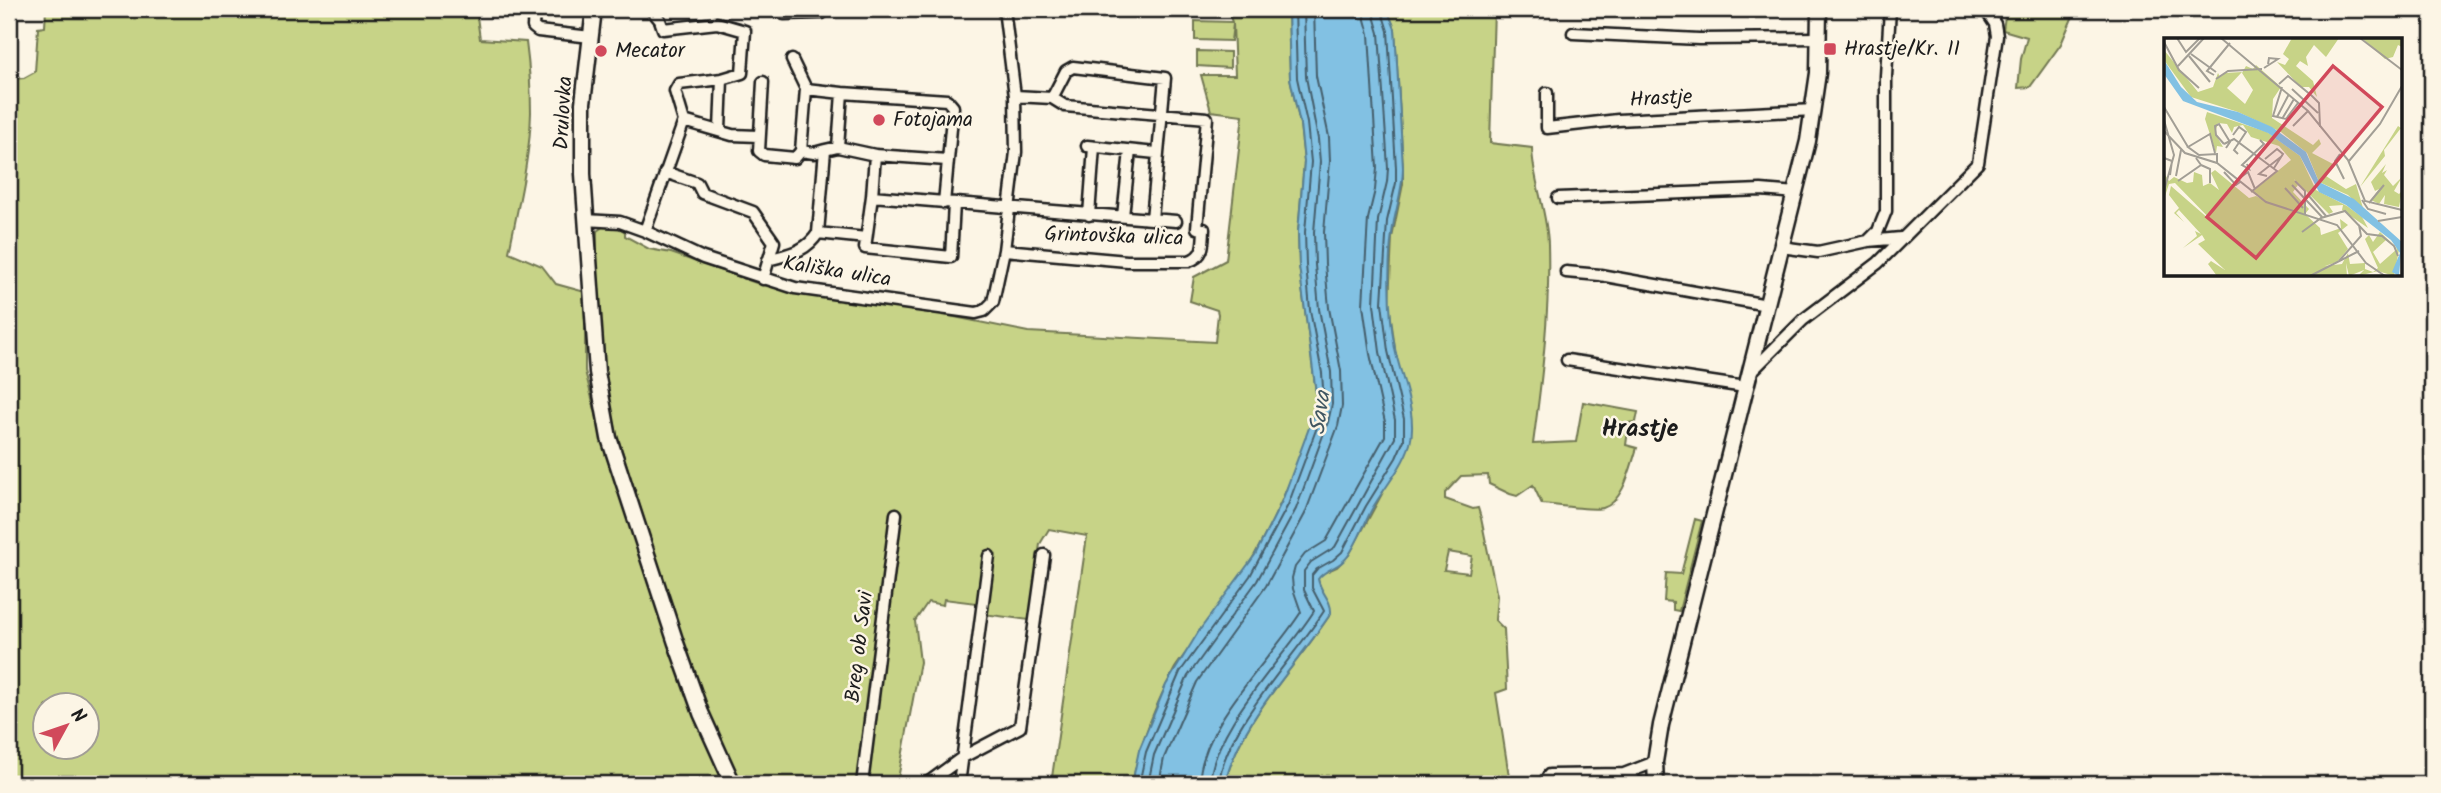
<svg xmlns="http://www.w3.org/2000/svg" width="2441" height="793" font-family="Kalam,sans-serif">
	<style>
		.green { fill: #c7d387; stroke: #727852; stroke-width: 2; fill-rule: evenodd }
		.water { fill: #82c1e3; stroke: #597f93; stroke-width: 2 }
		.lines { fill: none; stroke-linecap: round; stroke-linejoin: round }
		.shore { stroke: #455e6c; stroke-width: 2 }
		.street-casing { stroke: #1c1c1c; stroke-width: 15 }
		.secondary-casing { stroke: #1c1c1c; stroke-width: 19 }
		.street { stroke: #fcf5e5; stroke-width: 10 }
		.secondary { stroke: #fcf5e5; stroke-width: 14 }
		.poi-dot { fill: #d1495b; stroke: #fcf5e5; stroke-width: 2.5 }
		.labels { text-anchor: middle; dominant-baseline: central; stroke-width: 5; stroke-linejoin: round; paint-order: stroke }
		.poi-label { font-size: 21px; fill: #1c1c1c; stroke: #fcf5e5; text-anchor: start }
		.street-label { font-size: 21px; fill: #1c1c1c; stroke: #fcf5e5 }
		.water-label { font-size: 23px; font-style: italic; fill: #405662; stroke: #fcf5e5 }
		.quarter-label { font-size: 24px; font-weight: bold; fill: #1c1c1c; stroke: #fcf5e5 }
		.inset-road { fill: none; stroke: #a29e95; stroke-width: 2 }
		.view { fill: #d1495b; fill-opacity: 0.15; stroke: #d1495b; stroke-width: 3.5 }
		.inset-edge { fill: none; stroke: #1c1c1c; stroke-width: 3.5 }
	</style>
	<rect width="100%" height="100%" fill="#fcf5e5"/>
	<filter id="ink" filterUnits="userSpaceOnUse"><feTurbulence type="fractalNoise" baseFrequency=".0143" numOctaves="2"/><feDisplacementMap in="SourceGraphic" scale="14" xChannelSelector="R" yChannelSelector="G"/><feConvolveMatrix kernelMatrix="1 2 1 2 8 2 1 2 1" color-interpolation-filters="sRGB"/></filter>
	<g filter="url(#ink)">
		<path class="green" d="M46,9H476L480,39L526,42C529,65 531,88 531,112C530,159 518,206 509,252L542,266L556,284L585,292V371L608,461L667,638L724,784H9V91L13,79L24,78L35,72L38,28L45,27ZM46,706H88V748H46Z
			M1227,9H1288L1290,78L1300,124L1304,162L1298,232L1299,266L1317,400C1306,449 1279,511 1255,554C1233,594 1201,631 1175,668C1156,704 1139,744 1132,784H1051L1087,536L1049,529L1040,544L1029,620L983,614L985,604L944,599L943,605L928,602L915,621L920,662L897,784H881L857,779L856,784H741L711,719L691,666L617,435L603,370L597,288V231L604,226L620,228L625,232V236L649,249L671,253L762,285L808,295L925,311L1028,332L1215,342L1218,314L1217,310L1190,301L1194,277L1226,260L1243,115L1211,111L1201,75H1235L1233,24L1231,41L1195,40V21L1232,22Z
			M1387,9H1494L1490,143L1532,148C1533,181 1547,211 1548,244C1550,311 1542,378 1533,444L1576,442L1583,402L1638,412L1636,422L1629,423L1626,445L1637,448C1631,465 1624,502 1603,508C1593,511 1555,505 1542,504L1533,485L1517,496L1510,494L1489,484L1488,475L1461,476L1445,493V499L1473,509L1478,508L1481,518L1497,596L1495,620L1504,629L1507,689L1496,693L1509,776L1478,777L1477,784H1225C1240,719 1296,668 1331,613C1328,600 1320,592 1318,579L1321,574L1337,567L1349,555L1383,492L1395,349L1389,303L1392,238L1403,184V168L1395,29ZM1448,552L1472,556L1469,573L1444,570Z
			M2006,9H2076L2061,44L2030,87L2018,88L2021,59L2027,37L2003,30Z
			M1197,51L1230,52V68L1197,66Z
			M1695,519L1702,521L1679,611L1673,610V602L1664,601L1666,573L1681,574Z"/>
		<path class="water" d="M1288,9H1387L1395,29L1403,168C1403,186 1398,202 1394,221C1387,258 1388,311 1395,349C1401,378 1418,414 1410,444C1403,467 1384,488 1372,509C1364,524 1358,542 1348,556C1340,568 1326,568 1318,579C1320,592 1332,600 1331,613C1296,667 1239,721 1225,784H1132L1139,750L1166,685L1199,631L1255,555L1282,501L1313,417L1317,400L1299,266L1298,232L1304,162L1300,124L1290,78Z"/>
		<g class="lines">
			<path class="shore" d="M1139,784L1146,752L1180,672L1250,576L1288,505L1320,419L1324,402L1322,373L1310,310L1306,265L1305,232L1311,162L1307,123L1297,78L1295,9
				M1148,784L1154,755L1188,676L1257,581L1296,509L1328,422L1332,404L1331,372L1319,309L1315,265L1314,232L1320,162L1318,139L1306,77L1304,9
				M1159,784L1164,758L1197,682L1266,586L1305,514L1338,426L1342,406L1341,371L1329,308L1325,264L1324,232L1330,161L1329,137L1316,76L1314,9
				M1199,784C1201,723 1270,661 1301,612L1293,589L1292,578L1295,567L1305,554L1326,541L1385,436V422L1370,354L1363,305L1368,219L1375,190L1377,168L1369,34L1362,9
				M1210,784C1213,726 1283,660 1314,611L1304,590V571L1311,562L1335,547L1395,438V420L1380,352L1374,304L1378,220L1387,182L1388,168L1379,33L1372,9
				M1219,784C1223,730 1294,658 1324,611L1312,588V575L1317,569L1333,560L1342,552L1366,506L1396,458L1404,440V419L1388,351L1382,303L1387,221L1396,183V168L1388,31L1381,9"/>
			<g class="street-casing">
				<path id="street" d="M534,9L533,27L538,31L591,37
					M784,9V14L822,13V9
					M1573,33L1699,39L1819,38
					M792,60L806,89
					M763,82L759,151L764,155L795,158L801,151L806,89
					M806,89L842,93
					M1547,93V128L1618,120L1814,110
					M1052,98L1066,71L1073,67L1165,78L1152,219
					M684,121L732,135L758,136
					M720,130L722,79
					M1087,146L1156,153
					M838,147L842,93L947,100L953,107L944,203
					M801,151L814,153L825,150
					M875,155L947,160
					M665,172L697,183L702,193L753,212L774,242L763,279
					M872,196L865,248L951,257L954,204
					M1558,198L1761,190L1796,193
					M1089,215L1094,147
					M1123,216L1130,151
					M585,220L620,222L645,231L703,258L795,288L976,313L984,311L993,302L1004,250L1016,152L1015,96L1004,9
					M645,231L684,121L675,91L679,84L722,79L742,73L745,31L717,23L663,29L660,20L651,9
					M866,238L818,233L825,150L838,147L875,155L872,196L1176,221
					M1868,241L1878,231L1886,211V76L1890,9
					M1781,247L1818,252L1868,241L1901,238
					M1004,250L1127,261H1189C1205,256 1203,243 1204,229L1197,228L1207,118L1065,106L1052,98L1015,96
					M768,260C789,254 806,252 818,233
					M1566,272L1600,275L1767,305
					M1567,360L1745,387
					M1752,371L1803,320L1878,263L1978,163L1997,36L1995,24L1985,9
					M1624,774L1641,784
					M862,784L896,514
					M926,784L963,757L1020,727L1044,555
					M959,784L989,556
					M1543,784L1549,775L1624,774L1655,762"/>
			</g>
			<g class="secondary-casing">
				<path id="secondary" d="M594,9L583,103V174L597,372L609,438L676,643L701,713L733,784
					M1656,784L1655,762L1661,725L1808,141L1818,73L1819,9"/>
			</g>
			<use href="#street" class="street"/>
			<use href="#secondary" class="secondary"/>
		</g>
	</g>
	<g class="poi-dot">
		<rect x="1823" y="42" width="14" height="14" rx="3.5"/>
		<circle cx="601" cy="51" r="7"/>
		<circle cx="879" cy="120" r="7"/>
	</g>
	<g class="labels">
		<g class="poi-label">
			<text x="1844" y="49">Hrastje/Kr. II</text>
			<text x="615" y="51">Mecator</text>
			<text x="893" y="120">Fotojama</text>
		</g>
		<g class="street-label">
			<text transform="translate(1661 99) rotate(-3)">Hrastje</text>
			<text transform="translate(564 113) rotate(-87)">Drulovka</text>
			<text transform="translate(1114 237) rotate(2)">Grintovška ulica</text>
			<text transform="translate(837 272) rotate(9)">Kališka ulica</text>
			<text transform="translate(860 647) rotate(-83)">Breg ob Savi</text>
		</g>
		<g class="water-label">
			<text transform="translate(1321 413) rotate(-82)">Sava</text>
		</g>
		<g class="quarter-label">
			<text x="1640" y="429">Hrastje</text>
		</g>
	</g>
	<g transform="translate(2164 38)">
		<rect width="238" height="238" fill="#fcf5e5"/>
		<path d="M128,0H175L162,19L150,7L142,19L144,28L136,23L132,28L149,43L153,59L145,49H137L113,24L121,27L125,21L119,16ZM198,0H238V9L234,7L229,19L221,21ZM0,12L34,54L49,49L54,35L56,39L61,35L78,34L63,50L81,66L89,52L78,35L82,28L89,31L92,27L117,49L109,61L108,80L149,107L155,101L157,106L148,115L169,126L162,138L182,151L192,146L199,170L211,182L184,157L155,144L143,115L117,94L74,74L27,59L0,22ZM43,74L103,94L136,118L152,152L183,168L198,179L204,190L178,172L179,167L165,168L169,174L165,176L130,141L134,147L129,154L145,171L141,176L156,190L157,197L177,190L176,181L184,187L174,195L184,211L173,224L161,228L178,226L184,215L186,226L201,225V231L209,234L214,230L201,201L205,197L209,204L216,194L235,212L230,238L214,233L194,238L200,232L185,238L182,225L183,238H53L44,226L47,223L61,232L34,206L41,202L38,197L19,210L33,198L31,193L37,196L15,172L12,175L20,184L10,175L15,170L5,157L7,148L53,188L11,145L5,146L0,161V135L5,143L10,139L23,145L29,144L30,134L38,137L39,148L46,145L55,152L47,135L51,132L85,160L92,158L102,163L88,154L127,122L115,108L87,99L79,87L70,89L68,95L63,86L54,85L51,95L59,109L53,108L52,115L41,81ZM222,202L233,211L216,226L209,214ZM234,88L237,90L220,112L221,118L196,149ZM222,126L218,135L223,132L220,137L229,148L238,139L230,153L235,156L238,153L235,169L220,166L221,157L215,166L207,162L215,151L211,153L207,144Z" fill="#c7d387" fill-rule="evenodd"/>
		<path d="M0,22L17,49L33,64L74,74L108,89L142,114L155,144L190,161L238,204L235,238L228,234L236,215L227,202L182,167L155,154L136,118L104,95L19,63L0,36Z" fill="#82c1e3"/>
		<path class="inset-road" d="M13,0L22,14L36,0M57,0L144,73L184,122L201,163L238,172M196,0L238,32M0,4L15,32L35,50M27,16L52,34M25,18L46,44M14,28L40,0M100,30L114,21L105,20L104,26M50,37L43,33L66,5M52,41L64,33L98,31M115,46L124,38L148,58L155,65L156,89M118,49L109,78L122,81L134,65M128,51L154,75M0,69L24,109M113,79L125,56M118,81L130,61M0,82L10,117L0,153M129,88L144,73M0,93L21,115L53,125L102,164L173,187L202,225L221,238M69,97L75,89L82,94L70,112L74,116M60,106L70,101L113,133L87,154M60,106L52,97L51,88L55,86L66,104L62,110M51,115L46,96L24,109L35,117L53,116V125M176,116L171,123L180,141M0,120L8,123L6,137M101,121L113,111L119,116L110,130M185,123L216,86L238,48M83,126L85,131L78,127L100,106L96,102M37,127L46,131V145M60,134L72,147L76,144M12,138L17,112M103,138L95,136L118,118M73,142L84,134L91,151M14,143L37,127L32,120M131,143L141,153V176M128,147L158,179M121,150L139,170M145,158L162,178M198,162L204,171L222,176M205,165L220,147M214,183L238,179M138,194L157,180L181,173L203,196L218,198L230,208L234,218M175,223L197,198L195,187M146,238L195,213"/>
		<path class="view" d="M169,28L218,69L92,220L43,179Z"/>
		<rect width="238" height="238" class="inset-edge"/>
	</g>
	<rect width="2441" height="793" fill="none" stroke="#fcf5e5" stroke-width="35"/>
	<rect x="18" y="18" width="2406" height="758" fill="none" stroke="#1c1c1c" stroke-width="2.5" filter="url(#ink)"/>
	<g transform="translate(66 726) rotate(50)"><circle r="33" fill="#fcf5e5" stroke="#a29e95" stroke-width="2"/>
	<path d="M0-5L12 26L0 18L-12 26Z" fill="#d1495b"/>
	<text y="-10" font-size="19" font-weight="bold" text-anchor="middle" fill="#1c1c1c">N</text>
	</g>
</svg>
